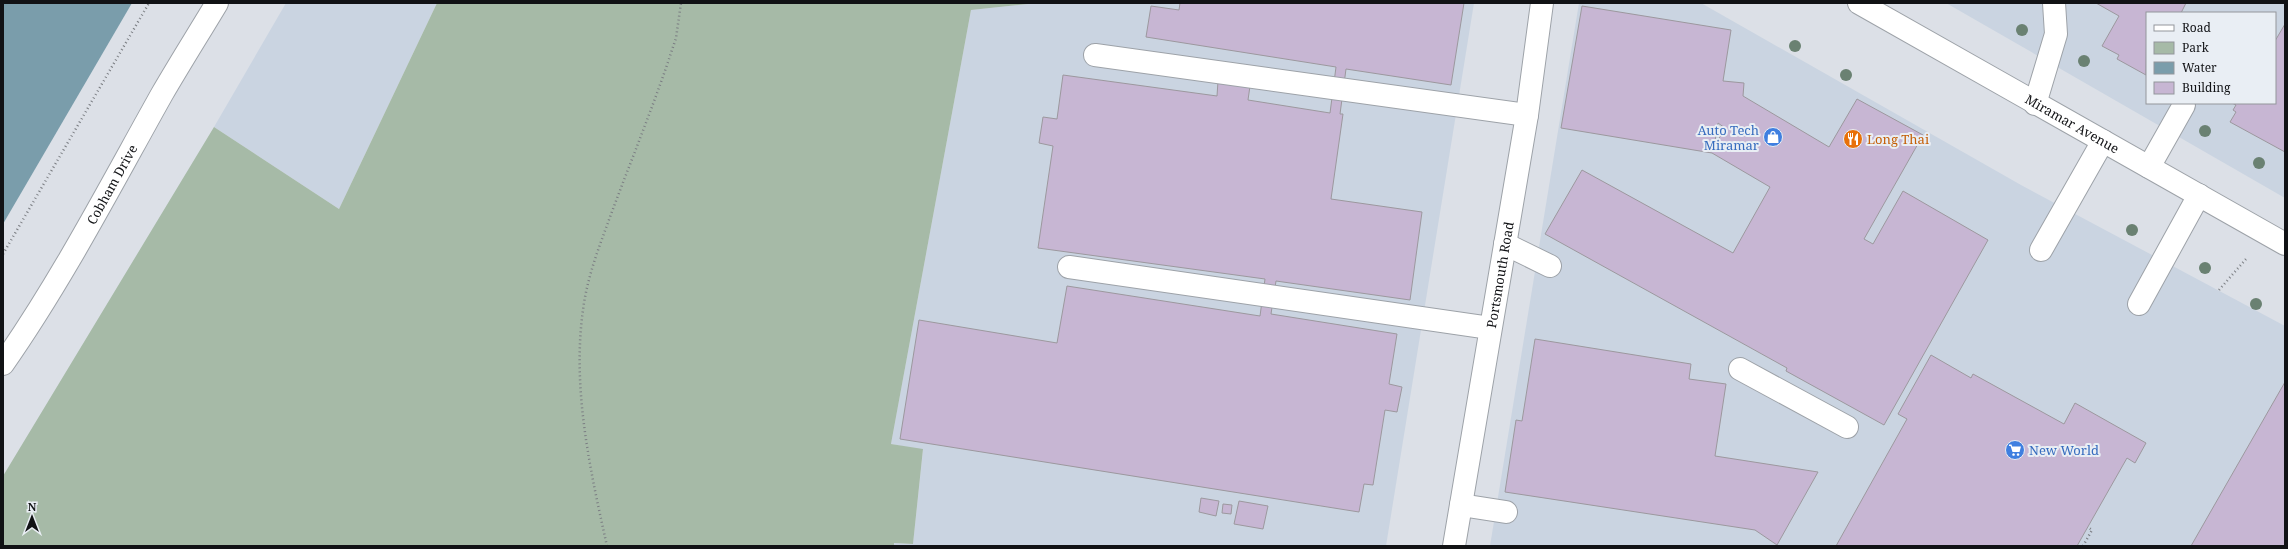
<svg xmlns="http://www.w3.org/2000/svg" width="2288" height="549" font-family="'Noto Serif',serif">
	<style>
		.built { fill: #cad4e1; fill-rule: evenodd }
		.green { fill: #a6baa7 }
		.water { fill: #7a9dab }
		.building { fill: #c7b6d3; stroke: #9c989e; fill-rule: evenodd }
		.lines { fill: none; stroke-linecap: round; stroke-linejoin: round }
		.minor-casing { stroke: #9da2a8; stroke-width: 24 }
		.major-casing { stroke: #9da2a8; stroke-width: 24 }
		.path { stroke: #7b7e83; stroke-width: 2.5; stroke-dasharray: 1 3; stroke-linecap: butt }
		.minor { stroke: #fff; stroke-width: 22 }
		.major { stroke: #fff; stroke-width: 22 }
		.tree { fill: #6a8172 }
		.labels { text-anchor: middle; dominant-baseline: central; stroke-width: 4; stroke-linejoin: round; paint-order: stroke }
		.street-label { font-size: 13px; fill: #111215; stroke: #e9eef4 }
		.shop-label { font-size: 13px; fill: #366cbe; stroke: #e9eef4; text-anchor: end }
		.food-label { font-size: 13px; fill: #c56008; stroke: #e9eef4; text-anchor: start }
	</style>
	<rect width="100%" height="100%" fill="#dce0e7"/>
	<path class="built" d="M286,3H437L339,209L214,127Z
		M1037,3H1474L1386,546H894L893,543L913,544L923,450L891,444L971,10Z
		M1579,3H1701L2021,185L2285,326V546H1490Z
		M1946,3H2285V198ZM2147,13H2275V103H2147Z"/>
	<path class="green" d="M437,3H1037L971,10L891,444L923,449L913,544L894,543V546H3V476L214,127L339,209Z"/>
	<path class="water" d="M3,3H132L3,224Z"/>
	<path class="building" d="M1180,3H1464L1451,85L1346,69L1340,114H1343L1331,199L1422,212L1410,300L1276,281L1271,314L1397,334L1389,384L1402,387L1397,412L1385,410L1373,485L1364,484L1359,512L900,439L919,320L1057,343L1067,286L1260,316L1265,279L1038,248L1053,146L1039,143L1043,117L1057,119L1063,75L1217,96L1218,81L1250,86L1248,100L1330,113L1336,67L1146,37L1151,6L1179,10Z
		M2096,3H2186L2181,13H2147L2146,75L2117,59L2119,55L2102,46L2119,16Z
		M1582,6L1731,30L1723,81L1744,83L1743,96L1829,147L1857,99L1923,135L1864,239L1873,244L1903,191L1988,240L1884,425L1786,371L1787,368L1545,234L1582,170L1733,253L1770,187L1712,153L1561,128ZM1718,123L1725,128L1714,147Z
		M2285,24V152L2230,122L2236,112L2233,110L2236,105L2232,103H2275V41Z
		M1535,339L1691,364L1689,379L1726,384L1715,456L1818,472L1777,545L1755,530L1505,492L1516,420L1522,421Z
		M1931,355L1971,378L1973,374L2064,424L2075,403L2146,443L2135,463L2127,458L2077,546H1836L1907,419L1898,414Z
		M2285,382V546H2191L2207,518Z
		M1201,498L1219,501L1216,516L1199,512Z
		M1239,501L1268,506L1263,529L1234,524Z
		M1223,504L1232,505L1231,514L1222,513Z"/>
	<g class="lines">
		<g class="minor-casing">
			<g id="minor">
				<path d="M1095,55L1527,115"/>
				<path d="M2035,104L2056,34L2054,3"/>
				<path d="M2149,167L2184,105"/>
				<path d="M1505,244L1550,266"/>
				<path d="M2041,250L2103,141"/>
				<path d="M1069,267L1490,328"/>
				<path d="M2139,304L2199,195"/>
				<path d="M1740,369L1847,427"/>
				<path d="M1461,505L1506,512"/>
				<path id="s1" d="M1454,546L1527,115L1542,3"/>
			</g>
		</g>
		<g class="major-casing">
			<g id="major">
				<path id="s2" d="M1859,3L2285,244"/>
				<path id="s3" d="M3,364C63,278 111,185 162,94C180,63 199,33 217,3"/>
			</g>
		</g>
		<path class="path" d="M3,254L149,3
			M2219,290L2246,259
			M607,546C590,470 572,388 583,310C587,278 599,247 610,217C630,163 652,110 670,56L676,38L681,3
			M2083,546L2092,530L2088,527"/>
		<use href="#minor" class="minor"/>
		<use href="#major" class="major"/>
	</g>
	<g class="tree">
		<circle cx="2022" cy="30" r="6"/>
		<circle cx="1795" cy="46" r="6"/>
		<circle cx="2084" cy="61" r="6"/>
		<circle cx="1846" cy="75" r="6"/>
		<circle cx="2205" cy="131" r="6"/>
		<circle cx="2259" cy="163" r="6"/>
		<circle cx="2132" cy="230" r="6"/>
		<circle cx="2205" cy="268" r="6"/>
		<circle cx="2256" cy="304" r="6"/>
	</g>
	<defs>
		<g id="shop-disc" transform="scale(1)"><circle r="9.5" fill="#3f7fe0" stroke="#e9eef4"/><path d="M-5-2.5h2.3a2.7 3.5 0 0 1 5.4 0H5L5.5 6h-11ZM-1.5-2.5h3a1.5 2.3 0 0 0-3 0Z" fill="#fff"/></g>
		<g id="restaurant-disc" transform="scale(1)"><circle r="9.5" fill="#e8710a" stroke="#e9eef4"/><path d="M-5-6h1v4h1v-4h1v4h1v-4h1v5L-1.5 .5V6h-2V.5L-5-1ZM5-6V6H3V1.5H1.5Q1.5-4 5-6Z" fill="#fff"/></g>
		<g id="supermarket-disc" transform="scale(1)"><circle r="9.5" fill="#3f7fe0" stroke="#e9eef4"/><path d="M-6-5.5h2.5l.6 2H6L4.5 2H-2.5L-4.4-4H-6ZM-1.5 3.2a1.3 1.3 0 1 0 .1 0ZM3 3.2a1.3 1.3 0 1 0 .1 0Z" fill="#fff"/></g>
	</defs>
	<g fill-rule="evenodd">
		<use href="#shop-disc" x="1773" y="137"/>
		<use href="#restaurant-disc" x="1853" y="139"/>
		<use href="#supermarket-disc" x="2015" y="450"/>
	</g>
	<g class="labels">
		<g class="street-label">
			<text stroke="none"><textPath href="#s2" startOffset="245">Miramar Avenue</textPath></text>
			<text stroke="none"><textPath href="#s3" startOffset="210">Cobham Drive</textPath></text>
			<text stroke="none"><textPath href="#s1" startOffset="275">Portsmouth Road</textPath></text>
		</g>
		<g class="shop-label">
			<text x="1759" y="130">Auto Tech<tspan x="1759" dy="15">Miramar</tspan></text>
			<text x="2029" y="450" text-anchor="start">New World</text>
		</g>
		<g class="food-label">
			<text x="1867" y="139">Long Thai</text>
		</g>
	</g>
	<rect width="2288" height="549" fill="none" stroke="#111215" stroke-width="8"/>
	<rect x="2146" y="12" width="130" height="92" fill="#e9eef4" stroke="#93969b"/>
	<rect x="2154" y="25" width="20" height="6" fill="#ffffff" stroke="#93969b"/>
	<text x="2182" y="32" font-size="12" fill="#111215">Road</text>
	<rect x="2154" y="42" width="20" height="12" fill="#a6baa7" stroke="#93969b"/>
	<text x="2182" y="52" font-size="12" fill="#111215">Park</text>
	<rect x="2154" y="62" width="20" height="12" fill="#7a9dab" stroke="#93969b"/>
	<text x="2182" y="72" font-size="12" fill="#111215">Water</text>
	<rect x="2154" y="82" width="20" height="12" fill="#c7b6d3" stroke="#93969b"/>
	<text x="2182" y="92" font-size="12" fill="#111215">Building</text>
	<g transform="translate(32 517)" stroke="#e9eef4" stroke-width="3" paint-order="stroke">
	<path d="M0-3L7 15L0 10L-7 15Z" fill="#111215"/>
	<text y="-6" font-size="11" font-weight="bold" text-anchor="middle" fill="#111215">N</text>
	</g>
</svg>
